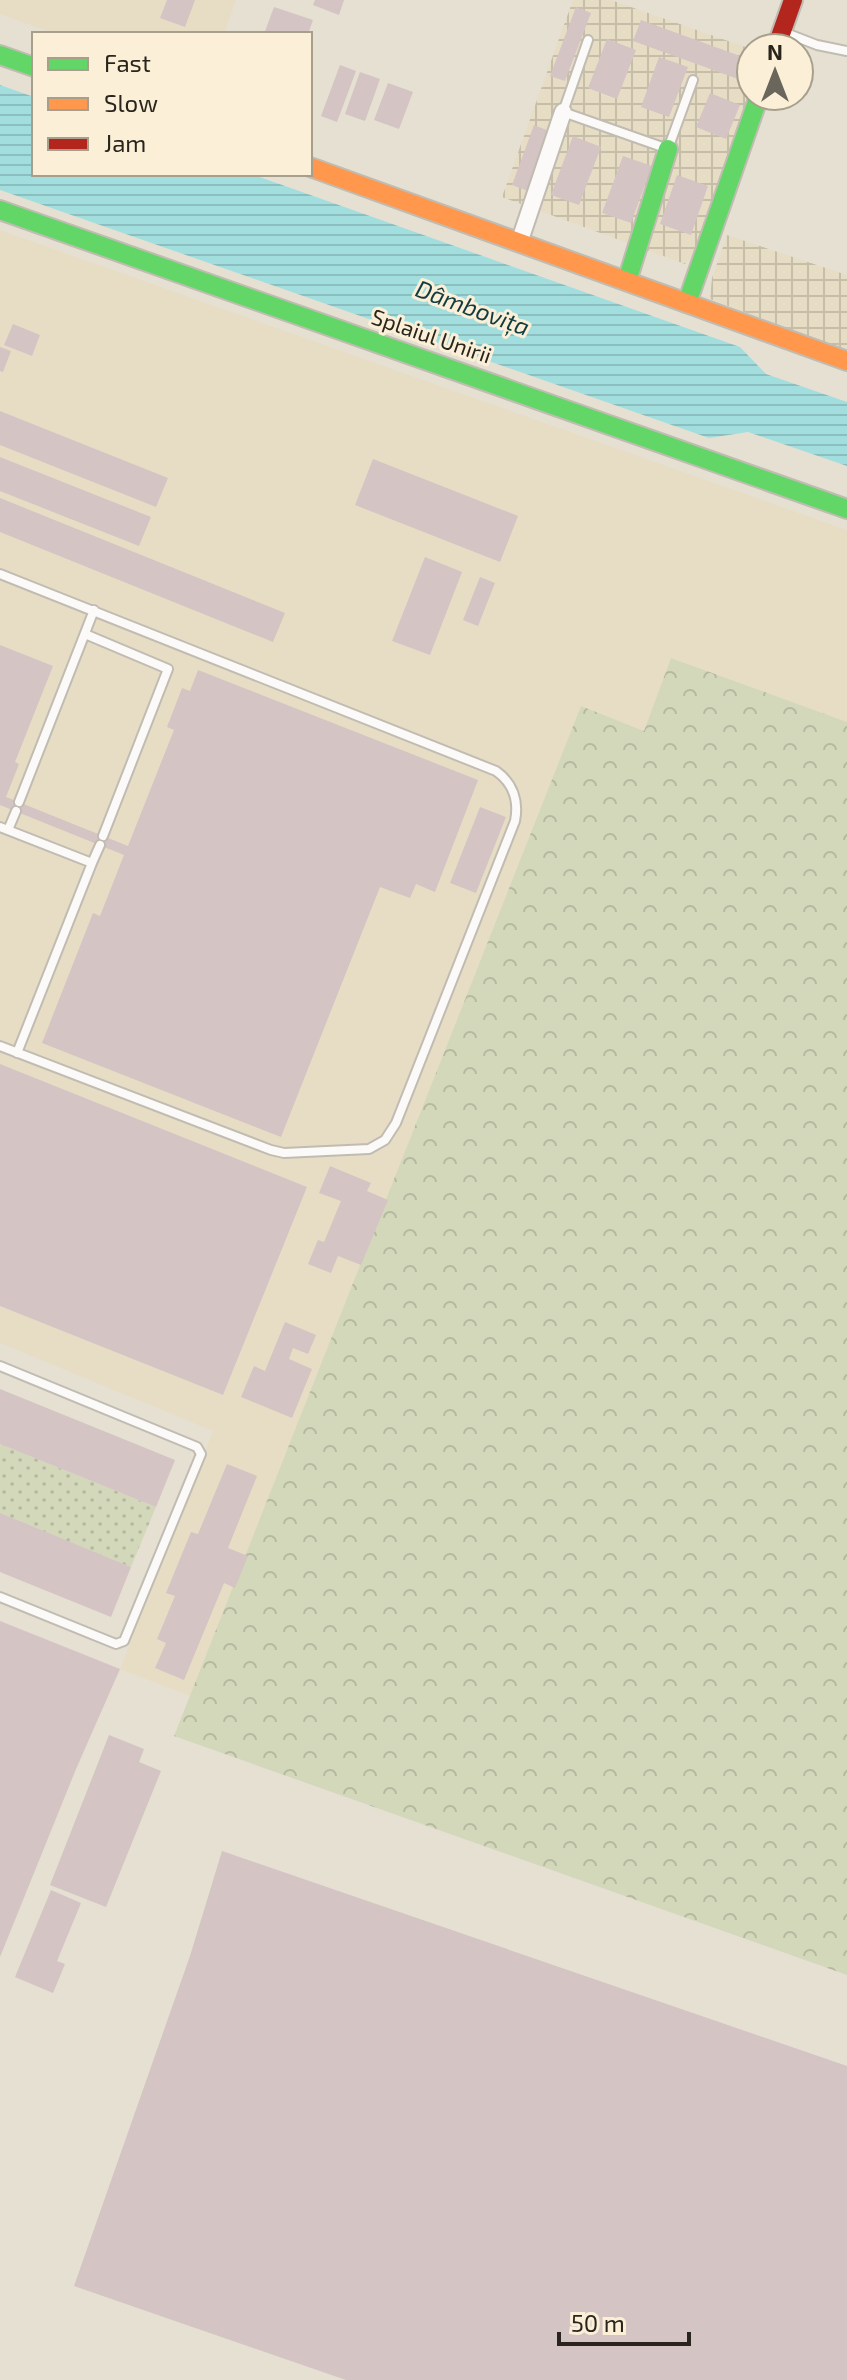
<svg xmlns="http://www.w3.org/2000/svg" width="847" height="2380" font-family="'Exo 2',sans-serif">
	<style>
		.built { fill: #e7ddc5 }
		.industrial { fill: url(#industrial-grid) }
		.forest { fill: url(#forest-crowns) }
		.park { fill: url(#park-dots) }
		.water { fill: url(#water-rules) }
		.building { fill: #d4c4c3 }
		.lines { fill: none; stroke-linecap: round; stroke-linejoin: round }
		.lane-casing { stroke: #c1bcb2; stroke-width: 12 }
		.street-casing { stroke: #c1bcb2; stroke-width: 20 }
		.fast-casing { stroke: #c1bcb2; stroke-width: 22 }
		.slow-casing { stroke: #c1bcb2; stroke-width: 22 }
		.jam-casing { stroke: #c1bcb2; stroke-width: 22 }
		.lane { stroke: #fbfaf8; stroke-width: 8 }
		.street { stroke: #fbfaf8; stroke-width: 16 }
		.fast { stroke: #63d668; stroke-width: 18 }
		.slow { stroke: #ff974d; stroke-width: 18 }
		.jam { stroke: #b3261e; stroke-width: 18 }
		.labels { text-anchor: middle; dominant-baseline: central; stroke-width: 6; stroke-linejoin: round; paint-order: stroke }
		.street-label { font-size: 22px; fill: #29251c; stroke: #fbf0d7 }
		.water-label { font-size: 24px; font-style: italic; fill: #133c40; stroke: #fbf0d7 }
	</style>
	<defs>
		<pattern id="industrial-grid" width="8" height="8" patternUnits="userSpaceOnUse" patternTransform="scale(2)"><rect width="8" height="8" fill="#e7ddc5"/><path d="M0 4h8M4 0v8" fill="none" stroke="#c6bea9"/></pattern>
		<pattern id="forest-crowns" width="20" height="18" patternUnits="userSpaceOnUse" patternTransform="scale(2)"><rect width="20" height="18" fill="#d3d8bb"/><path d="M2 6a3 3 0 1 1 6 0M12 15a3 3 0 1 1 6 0" fill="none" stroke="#b5b9a0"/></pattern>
		<pattern id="park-dots" width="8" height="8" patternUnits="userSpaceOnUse" patternTransform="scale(2)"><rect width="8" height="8" fill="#d3d8bb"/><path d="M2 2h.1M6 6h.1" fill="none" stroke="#b5b9a0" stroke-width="1.8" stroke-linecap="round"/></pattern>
		<pattern id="water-rules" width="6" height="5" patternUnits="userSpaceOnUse" patternTransform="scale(2)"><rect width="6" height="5" fill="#a3dedf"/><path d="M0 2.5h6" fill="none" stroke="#8cbebf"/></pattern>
	</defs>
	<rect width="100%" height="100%" fill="#e5e0d2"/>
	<path class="built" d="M0,0H236L224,34H55L0,14Z
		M0,230L847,530V722L672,658L644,731L581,706L395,1191L190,1696L120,1669L213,1431L0,1343V1306L223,1395L307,1187L0,1064Z"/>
	<path class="industrial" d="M573,0H611L751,49V96L697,251L685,264L502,197Z
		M727,235L847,275V351L710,299L712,278Z"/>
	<path class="forest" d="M671,658L847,722V1975L174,1736L581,706L644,731Z"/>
	<path class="park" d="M0,1444L156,1507L131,1567L0,1514Z"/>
	<path class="water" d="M0,85L34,97V174H251L740,347L766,374L847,402V466L748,432L709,438L0,190Z"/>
	<path class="building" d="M167,0H195L185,27L160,18Z
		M315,0H344L339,15L313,5Z
		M274,7L313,20L308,34H264Z
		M576,7L591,13L565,81L550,76Z
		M641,20L751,60L749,83L633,41Z
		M607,39L636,50L617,99L588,88Z
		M659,57L688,67L669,117L641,107Z
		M340,65L356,71L337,122L321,116Z
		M360,72L380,79L365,121L345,114Z
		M388,83L413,92L399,129L374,120Z
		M710,93L740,105L726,139L696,127Z
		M534,125L549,131L528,191L512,185Z
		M573,136L601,147L579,205L551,195Z
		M623,156L652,166L631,223L602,213Z
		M677,175L708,186L691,235L660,224Z
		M13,324L40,335L32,356L4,345Z
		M0,347L11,351L3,372L0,371Z
		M0,411L168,478L156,507L0,445Z
		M0,457L151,517L139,546L0,491Z
		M373,459L518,516L500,562L355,505Z
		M0,498L285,613L273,642L0,532Z
		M425,557L462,572L430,655L392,641Z
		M480,577L495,583L478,626L463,620Z
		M0,645L53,666L15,762L19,764L6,797L128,846L174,730L167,727L182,688L190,691L198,670L478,780L435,892L416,884L410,898L380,887L281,1137L42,1043L93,913L100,916L124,855L0,805Z
		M480,807L506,817L476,893L450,883Z
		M0,1064L307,1187L223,1395L0,1306Z
		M330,1166L371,1183L367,1191L388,1200L361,1265L338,1256L331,1273L308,1264L318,1240L324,1242L341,1201L319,1193Z
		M285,1322L316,1335L308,1354L293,1348L289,1359L312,1369L292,1418L241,1397L254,1366L265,1371Z
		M0,1389L175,1460L156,1507L0,1444Z
		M227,1464L257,1476L228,1548L248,1556L235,1588L224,1583L184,1680L155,1668L166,1643L157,1639L175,1596L166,1593L191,1532L198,1534Z
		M0,1513L131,1567L111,1617L0,1572Z
		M0,1621L120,1669L76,1769L0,1957Z
		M109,1735L144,1749L139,1762L161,1771L106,1907L50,1885Z
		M222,1851L847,2066V2380H346L74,2286L190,1956Z
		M51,1890L81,1903L57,1961L65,1964L53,1993L15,1977Z"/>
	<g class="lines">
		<g class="lane-casing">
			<path id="lane" d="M786,33L817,45L847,51
				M588,40L563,112L668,149L693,80
				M0,574L496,771C513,783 519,801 515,821L396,1123L385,1140L369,1149L284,1153L271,1150L0,1046
				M85,634L168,669L103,836
				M19,802L94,610
				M0,827L92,863L17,1053
				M8,830L16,811
				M92,863L100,845
				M0,1366L197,1447L201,1454L124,1641L116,1644L0,1597"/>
		</g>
		<g class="street-casing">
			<path id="street" d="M519,243L563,112"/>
		</g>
		<g class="fast-casing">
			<path id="fast" d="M0,55L34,67
				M0,210L847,509
				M627,281L668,149
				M687,303L759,96"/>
		</g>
		<g class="slow-casing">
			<path id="slow" d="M310,167L847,361"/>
		</g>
		<g class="jam-casing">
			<path id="jam" d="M776,48L793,0"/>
		</g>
		<use href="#lane" class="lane"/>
		<use href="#street" class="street"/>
		<use href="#fast" class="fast"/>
		<use href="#slow" class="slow"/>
		<use href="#jam" class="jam"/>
	</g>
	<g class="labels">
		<g class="street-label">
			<text transform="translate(432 335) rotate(19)">Splaiul Unirii</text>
		</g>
		<g class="water-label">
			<text transform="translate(473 307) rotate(20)">Dâmbovița</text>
		</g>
	</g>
	<rect x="32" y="32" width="280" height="144" fill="#fbf0d7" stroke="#a79f8c" stroke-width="2"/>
	<rect x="48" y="58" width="40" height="12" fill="#63d668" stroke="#a79f8c" stroke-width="2"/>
	<text x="104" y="72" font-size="24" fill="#29251c">Fast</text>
	<rect x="48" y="98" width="40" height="12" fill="#ff974d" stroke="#a79f8c" stroke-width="2"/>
	<text x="104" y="112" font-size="24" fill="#29251c">Slow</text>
	<rect x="48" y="138" width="40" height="12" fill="#b3261e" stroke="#a79f8c" stroke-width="2"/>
	<text x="104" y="152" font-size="24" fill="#29251c">Jam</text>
	<g transform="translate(775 72)"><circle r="38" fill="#fbf0d7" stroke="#a79f8c" stroke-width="2"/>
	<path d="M0-6L14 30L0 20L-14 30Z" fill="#6b665c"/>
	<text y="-12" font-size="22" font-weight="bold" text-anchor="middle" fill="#29251c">N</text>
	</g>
	<path d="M559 2332v12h130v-12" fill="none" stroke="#29251c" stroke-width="4"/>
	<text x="571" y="2332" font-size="24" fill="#29251c" stroke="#fbf0d7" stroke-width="6" paint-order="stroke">50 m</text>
</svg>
